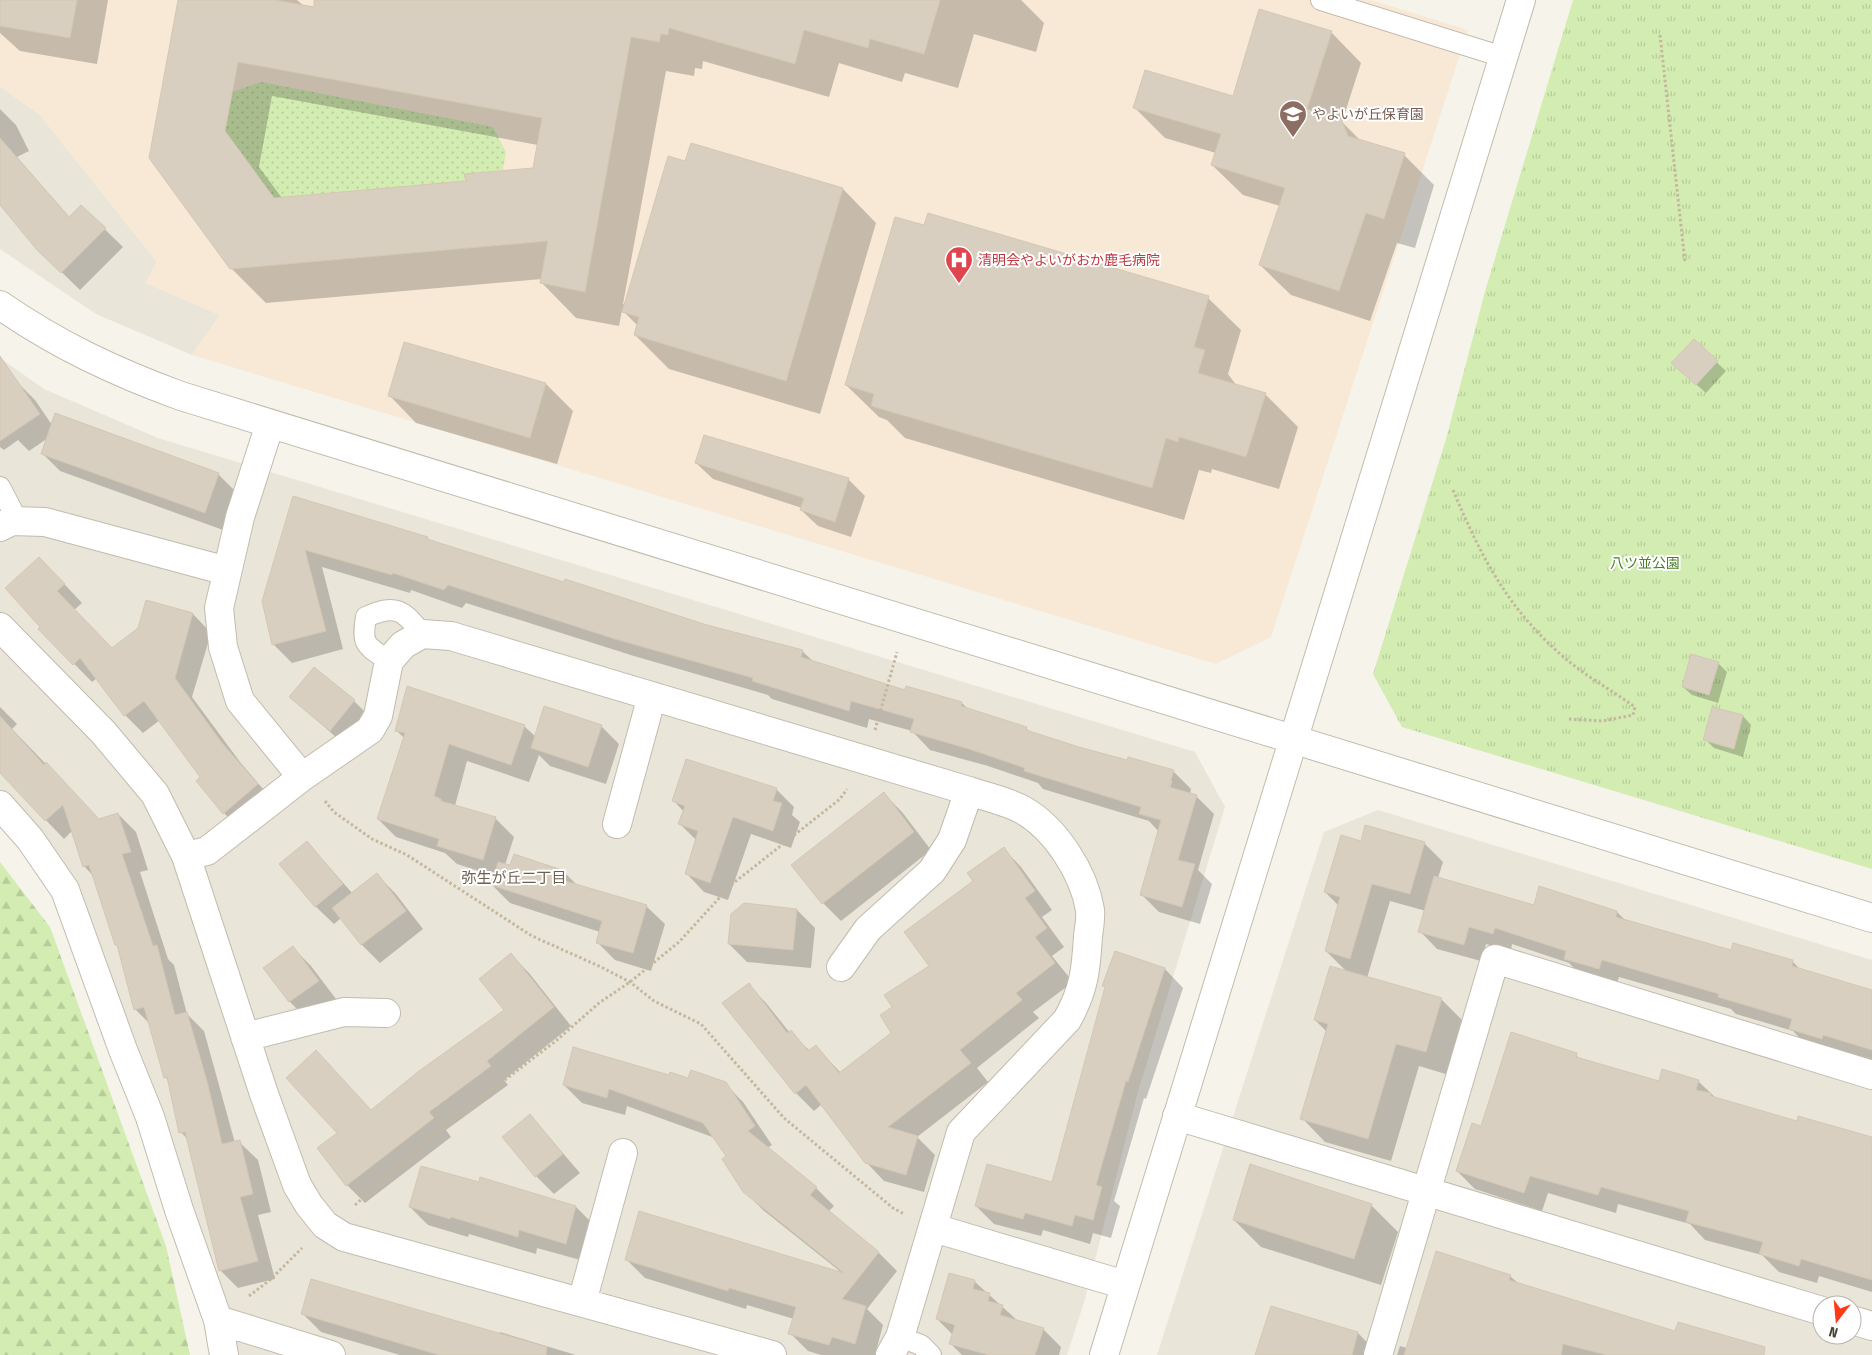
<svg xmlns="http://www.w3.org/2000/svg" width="1872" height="1355" font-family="'Fira Sans Condensed','Noto Sans JP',sans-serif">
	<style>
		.residential { fill: #eae5d9; fill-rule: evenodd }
		.commercial { fill: #f8e9d6 }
		.grass { fill: url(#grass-dots) }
		.forest { fill: url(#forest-firs) }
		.park { fill: url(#park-tufts) }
		.shadow { fill: #0003; fill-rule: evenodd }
		.building { fill: #d9cfc0; stroke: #d4c7b2; fill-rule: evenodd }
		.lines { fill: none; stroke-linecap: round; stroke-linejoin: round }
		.service-casing { stroke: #c3bbad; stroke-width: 22 }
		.minor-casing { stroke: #c3bbad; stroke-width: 30 }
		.tertiary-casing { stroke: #c3bbad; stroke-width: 30 }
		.path { stroke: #c5b79d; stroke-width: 3; stroke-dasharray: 2.5 2.5; stroke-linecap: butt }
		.service { stroke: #fff; stroke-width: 20 }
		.minor { stroke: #fff; stroke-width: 28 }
		.tertiary { stroke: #fff; stroke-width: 28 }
		.labels { text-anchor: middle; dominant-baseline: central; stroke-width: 4; stroke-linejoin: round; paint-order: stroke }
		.education-label { font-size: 14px; fill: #785e54; stroke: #fff; text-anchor: start }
		.health-label { font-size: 14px; fill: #be3a42; stroke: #fff; text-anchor: start }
		.park-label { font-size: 14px; fill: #4a8226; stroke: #fff }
		.neighbourhood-label { font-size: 15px; fill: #6f614f; stroke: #fff }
	</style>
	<defs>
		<pattern id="grass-dots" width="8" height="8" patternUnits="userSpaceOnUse" patternTransform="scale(1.25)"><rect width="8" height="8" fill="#d3ecb2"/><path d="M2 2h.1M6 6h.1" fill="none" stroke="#b7cc9a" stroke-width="1.8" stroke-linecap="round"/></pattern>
		<pattern id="forest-firs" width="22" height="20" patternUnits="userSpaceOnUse" patternTransform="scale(1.25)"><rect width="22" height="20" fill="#d3ecb2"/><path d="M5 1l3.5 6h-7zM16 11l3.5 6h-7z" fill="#b7cc9a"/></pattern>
		<pattern id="park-tufts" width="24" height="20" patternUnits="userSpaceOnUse" patternTransform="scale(1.25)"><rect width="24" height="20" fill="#d3ecb2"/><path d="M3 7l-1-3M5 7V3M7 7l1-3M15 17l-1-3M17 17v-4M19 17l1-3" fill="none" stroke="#b7cc9a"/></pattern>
	</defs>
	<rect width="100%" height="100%" fill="#f6f3eb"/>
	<path class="residential" d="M0,86L40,115L157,262L146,283L220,315L192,355L96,314L0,249Z
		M0,358L44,389L158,438L1195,752L1225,807L1137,1095L1085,1299L1067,1355H233L37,832L0,789Z
		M1378,810L1872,960V1355H1157L1324,832ZM1822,1305H1852V1335H1822Z"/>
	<path class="commercial" d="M0,0H1371L1468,30L1271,637L1216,664L192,355L220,315L145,283L157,262L40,115L0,86Z"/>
	<path class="grass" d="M261,82L493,127L506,152L503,170L465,174L466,181L264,199L256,173L236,145L222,146L232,92Z"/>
	<path class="forest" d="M0,862L50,927L166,1246L190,1355H0Z"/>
	<path class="park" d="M1573,0H1872V869L1402,727L1373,674L1446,439L1486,288Z"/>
	<path class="shadow" d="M0,0H108L97,64L20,51L0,33Z
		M179,0H297L304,6L357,16L360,0H1021L1044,23L1036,52L974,34L958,88L905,73L902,82L839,63L829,97L703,61L702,69L695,68L694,76L666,71L623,304H625L686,163L843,189L876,223L820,414L669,369L635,335L638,326L622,310L619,326L576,318L542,283V279L266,303L231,268ZM272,96L538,145L534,169L467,182L282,198L259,167Z
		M1331,32L1361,63L1342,122L1361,141L1404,155L1434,185L1415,248L1397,243L1370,321L1291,295L1260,265L1280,206L1243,195L1212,165L1216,153L1165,138L1135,108L1233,97Z
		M0,109L16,125L29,151L17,157L70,218L81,206L123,247L80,290L38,249L0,204Z
		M1208,298L1241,330L1228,374L1237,386L1265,394L1298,427L1279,489L1212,469L1211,473L1199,470L1184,520L905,438L887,420L879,417L846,385Z
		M1694,341L1726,371L1706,393L1682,372Z
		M405,343L546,384L573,411L557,464L416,423L390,396Z
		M17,382L35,400L52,425L218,474L236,492L223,530L60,471L42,453L48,438L29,451L18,440L4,450L0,447V387Z
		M696,463L848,479L865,496L851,537L818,526L801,510L802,508L713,479Z
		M294,498L427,538L430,541L565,584L707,626L802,651L815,663L906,692L962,703L969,710L1026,728L1031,733L1128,762L1173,771L1191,789L1190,794L1196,796L1214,814L1198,870L1212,884L1200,924L1159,912L1141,894L1159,832L1149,821L1043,789L1038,783L988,766L930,750L912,731L869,719L867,728L772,699L768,695L634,656L466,603L462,608L411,590L410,593L322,567L343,649L292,663L274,645L263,601ZM1169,781H1172L1168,793Z
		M57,576L82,603L74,610L112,649L193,614L211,633L192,697L240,762L275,803L242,831L224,813L202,777L160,720L143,733L125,715L97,678L92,682L40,629Z
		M1718,663L1727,672L1718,703L1692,695L1683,687Z
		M291,697L354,701L372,719L348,748Z
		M0,707L17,724L12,729L100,820L118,814L136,832L148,870L140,872L168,959L174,965L187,1014L204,1031L235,1143L239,1142L258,1160L271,1212L258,1215L275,1279L238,1288L220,1270L188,1140L181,1132L169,1081L165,1077L149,1023L135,1009L119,947L116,944L94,877L84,866L72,831L64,839L0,772Z
		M1743,716L1751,725L1743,757L1714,748L1705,739Z
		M524,726L536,737L601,726L619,744L606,784L550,766L539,755L529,782L467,761L455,806L496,819L514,837L505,865L564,872L578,886L646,906L665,924L651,971L615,960L597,942L600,932L510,903L492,885L495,876L457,864L445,853L396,837L378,819L404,738L396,730Z
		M776,789L794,807L792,815L800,822L791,848L751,834L728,900L704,892L686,873L697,841L680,824L684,812L674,801Z
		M884,794L902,812L931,850L841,921L823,903L793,866Z
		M1366,826L1425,844L1443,862L1438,878L1534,906L1617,912L1626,921L1732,952L1792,961L1801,970L1872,991V1061L1808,1047L1793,1031L1736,1014L1731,1009L1619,977L1616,986L1582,976L1569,963L1512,944L1511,951L1486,944L1481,961L1437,949L1420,931L1426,911L1390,901L1367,978L1441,999L1464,1022L1449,1075L1419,1066L1391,1161L1325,1142L1302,1118L1327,1032L1315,1020L1347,972L1326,951L1339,906L1325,892L1362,842Z
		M307,842L353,894L377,875L395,893L423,929L380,963L362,945L341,918L334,924L315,906Z
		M1003,848L1021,867L1052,910L1042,917L1064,947L1052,956L1073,982L1033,1012L1039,1018L977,1068L988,1082L917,1137L935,1155L924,1192L884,1181L866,1162L822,1104L814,1111L796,1093L748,984L766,1003L790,1033L810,1051L816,1047L841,1073L893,1033L894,1008L931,967L974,881Z
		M797,910L815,928L811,968L747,962L729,944Z
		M293,948L311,966L336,999L308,1020L290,1002L265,968Z
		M1116,952L1165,969L1183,988L1146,1099L1144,1098L1114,1201L1120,1206L1111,1238L1093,1233L1090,1244L1043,1230L1041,1236L994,1224L976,1206L1052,1183L1106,988L1104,986Z
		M511,955L529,973L571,1026L504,1080L508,1085L446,1130L451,1137L365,1203L347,1185L372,1111L506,1010Z
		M1576,1055L1582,1061L1659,1083L1698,1081L1717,1099L1798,1122L1872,1138V1292L1819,1276L1817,1283L1779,1272L1762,1255L1705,1240L1690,1224L1618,1204L1616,1213L1548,1193L1542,1211L1475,1189L1457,1171L1482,1128Z
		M670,1076L725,1084L743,1102L772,1145L767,1148L816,1188L834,1206L828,1212L879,1253L897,1271L867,1309L883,1325L875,1355H821L808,1351L790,1333L794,1319L747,1305L746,1309L645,1278L627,1260L842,1273L763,1210L744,1191L728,1157L715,1138L627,1106L625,1115L582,1103L564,1085Z
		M530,1115L580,1173L554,1194L536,1176Z
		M479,1184L576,1207L594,1225L584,1261L537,1248L536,1254L469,1234L468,1237L428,1225L410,1207Z
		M1371,1205L1398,1232L1381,1285L1261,1247L1234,1220Z
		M1510,1276L1519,1284L1676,1332L1765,1355H1397L1400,1346L1407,1348Z
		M974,1281L1018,1321L1043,1329L1061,1347L1059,1355H962L951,1344L953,1335L937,1319Z
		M303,1314L499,1334L500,1332L576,1355H400L321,1332Z
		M1358,1333L1379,1355H1257Z"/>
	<path class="building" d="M0,0H77L70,38L0,26Z
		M178,0H275L314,7V0H940L924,54L870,39L868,48L804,30L795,64L669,28L668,35L661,34L659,42L631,37L585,292L540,283L548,241L230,269L149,158ZM238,62L542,118L533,168L464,174L466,181L274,198L225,131Z
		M1259,9L1332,31L1307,109L1341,119L1348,136L1405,153L1384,219L1366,213L1339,291L1259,265L1285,188L1211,165L1221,134L1133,108L1145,70L1233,96Z
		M0,138L69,217L81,205L106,228L61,273L37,250L0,205Z
		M691,143L843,188L786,381L634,335L639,317L622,312L668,156L685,161Z
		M928,213L1209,296L1194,347L1205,350L1198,373L1266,393L1246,457L1179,437L1178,442L1166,438L1152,488L871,406L874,394L845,385L895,217L924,225Z
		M1694,339L1718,361L1696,385L1671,363Z
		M404,342L546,383L530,438L388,396Z
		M0,356L40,414L0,441Z
		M55,413L219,473L205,513L41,454Z
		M704,435L849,478L835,522L800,510L804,498L695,463Z
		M293,496L428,537L427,539L564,582L565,579L707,625L803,650L801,657L905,690L906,686L962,702L961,706L1027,727L1026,730L1079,747L1127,760L1128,757L1174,770L1169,787L1197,795L1178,860L1195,864L1182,907L1140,895L1161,820L1139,814L1141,807L1024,771L1025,768L969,749L910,732L914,719L851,701L849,711L752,681L753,678L615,639L448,585L444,590L393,573L392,575L305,550L326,631L272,645L262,601Z
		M39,557L65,584L57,591L112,648L138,628L146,600L193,613L175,678L222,743L258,784L223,814L196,781L200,777L144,701L124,716L80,658L73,665L38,629L40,627L5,588Z
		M1691,654L1719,662L1709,695L1682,687Z
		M314,667L355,700L330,731L289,697Z
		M407,686L525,725L511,765L449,744L434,796L441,799V801L496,817L483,860L437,846L439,839L377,819L405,733L395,731Z
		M544,706L602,725L588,767L531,748Z
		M1712,707L1743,715L1734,749L1703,740Z
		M0,716L44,765L46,762L99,819L118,813L131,852L122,854L153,946L157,945L175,1015L187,1012L208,1085L222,1144L240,1140L253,1194L240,1197L258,1261L219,1271L185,1132L179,1133L167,1077L164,1078L144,1007L134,1010L117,945H115L89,865L83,867L63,805L45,821L0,773Z
		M686,759L777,788L773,801L782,803L773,831L733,817L710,883L685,874L698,831L678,824L685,806L672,801Z
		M884,792L914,832L822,904L791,865Z
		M1365,825L1425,842L1410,894L1372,884L1350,959L1325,951L1340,897L1324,892L1341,835L1361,841Z
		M307,841L343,884L315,907L279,864Z
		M1004,847L1035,891L1025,898L1047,928L1035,937L1055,963L1016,993L1022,1000L960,1050L971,1063L888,1127L918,1136L906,1175L865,1163L806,1085L795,1094L722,1003L749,983L787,1033L791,1030L808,1051L816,1045L839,1073L891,1033L880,1015L892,1007L884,995L929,966L904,932L973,881L967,873Z
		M514,854L565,871L562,880L647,905L633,953L596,943L602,921L491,885L498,862L510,865Z
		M377,873L406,911L361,945L332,908Z
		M1434,876L1534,905L1539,886L1617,911L1616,917L1731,950L1733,943L1793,960L1792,966L1872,990V1050L1823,1035L1822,1039L1789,1029L1792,1019L1718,997L1719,994L1602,960L1599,969L1564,959L1566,951L1495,928L1493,934L1469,927L1464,945L1418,932Z
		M744,903L797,909L793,950L728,944L731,914Z
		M293,946L319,981L289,1002L263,968Z
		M1115,951L1165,968L1128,1082L1126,1081L1096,1185L1102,1187L1093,1220L1075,1215L1072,1226L1025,1213L1023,1219L975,1206L987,1164L1052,1182L1105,987L1102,986Z
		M511,953L554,1007L487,1061L491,1066L429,1112L434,1118L346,1186L317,1148L337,1133L286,1078L316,1050L371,1110L419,1071L504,1010L479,979Z
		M1330,966L1442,998L1426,1052L1396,1044L1368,1139L1300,1119L1328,1024L1314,1020Z
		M1511,1032L1577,1053L1576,1057L1659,1081L1662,1069L1699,1080L1696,1090L1711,1093V1096L1797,1121L1798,1116L1872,1137V1280L1801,1259L1799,1266L1759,1254L1763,1242L1686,1222L1689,1211L1601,1187L1598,1195L1530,1176L1524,1193L1456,1171L1472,1123L1481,1126Z
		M573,1047L669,1075L670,1072L688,1078L691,1070L726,1082L755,1126L748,1131L817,1187L810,1195L879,1252L842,1299L866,1306L855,1344L832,1337L829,1345L788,1334L796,1307L729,1288L728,1291L625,1260L639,1211L844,1273L743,1192L722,1159L726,1156L703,1123L609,1089L607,1098L563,1085Z
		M530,1114L563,1154L535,1177L502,1137Z
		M1250,1164L1372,1204L1354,1259L1233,1220Z
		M421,1166L479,1182L480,1177L576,1206L566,1244L519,1230L518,1237L451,1217L450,1219L409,1207Z
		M1436,1251L1511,1275L1509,1280L1675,1331L1678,1322L1765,1347L1764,1355H1607L1563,1344L1561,1355H1404Z
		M949,1273L975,1280L973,1289L990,1293L988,1301L1003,1305L1000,1315L1044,1328L1035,1355H989L949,1344L955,1325L936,1319Z
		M311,1279L547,1347L546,1355H439L301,1314Z
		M1271,1306L1358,1332L1352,1355H1255Z"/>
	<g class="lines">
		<g class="service-casing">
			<path id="service" d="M1321,0L1503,57
				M0,487L12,510V521
				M389,661C366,645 361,646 366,617C395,604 403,609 422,634
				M900,1337L921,1345L931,1355"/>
		</g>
		<g class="minor-casing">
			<path id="minor" d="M270,424L240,517L219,608L223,647L240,701L302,777
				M0,527L12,521L45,522L227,571
				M0,627L103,732L155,794L186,856L264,1094L297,1185L309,1205L325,1225L344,1237L772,1355
				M0,805L30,839L65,890L123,1050L150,1117L179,1210L218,1320L224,1355
				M617,824L652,696
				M186,856L207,851L302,777L370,730L378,716L389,661L403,645L422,634L451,636L969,791C986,797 1007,801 1023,810C1056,829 1084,873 1090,910C1091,918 1089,928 1088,936C1086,970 1084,990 1067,1020L961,1132L900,1337L890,1355
				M841,967L868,929L932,871L952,840L969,791
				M245,1037L344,1012L386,1013
				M1177,1116L1822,1311
				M934,1228L1125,1285
				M582,1302L623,1153
				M218,1320L331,1355
				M1852,1320L1872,1326
				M1378,1355L1495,959L1872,1075"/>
		</g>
		<g class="tertiary-casing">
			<path id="tertiary" d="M0,305C58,345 115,372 181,396L1872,918
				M1104,1355L1521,0"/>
		</g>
		<path class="path" d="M1660,35L1685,262
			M1453,490C1481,557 1509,611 1566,659C1587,677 1613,691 1635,707L1633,715L1603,721L1567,719
			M875,730L897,652
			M325,801L334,812L372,839L407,855L532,936L601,967L630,982L654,1001L701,1024L784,1118L893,1208L904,1214
			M355,1205L437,1132L557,1040L599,1003L630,982L679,942L731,885L840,799L847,789
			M249,1296L270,1280L302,1248"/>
		<use href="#service" class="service"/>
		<use href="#minor" class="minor"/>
		<use href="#tertiary" class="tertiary"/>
	</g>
	<defs>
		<g id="school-pin" transform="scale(1.4375)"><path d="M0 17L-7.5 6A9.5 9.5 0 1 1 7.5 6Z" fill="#8d6e63" stroke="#fff"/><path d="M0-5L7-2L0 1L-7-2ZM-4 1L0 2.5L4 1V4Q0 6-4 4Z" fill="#fff"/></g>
		<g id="hospital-pin" transform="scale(1.4375)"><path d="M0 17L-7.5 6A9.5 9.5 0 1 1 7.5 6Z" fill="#e0444e" stroke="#fff"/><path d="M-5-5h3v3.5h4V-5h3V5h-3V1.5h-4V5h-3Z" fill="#fff"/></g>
	</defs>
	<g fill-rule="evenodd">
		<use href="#school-pin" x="1293" y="114"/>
		<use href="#hospital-pin" x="959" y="260"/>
	</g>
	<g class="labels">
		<g class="education-label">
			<text x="1312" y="114">やよいが丘保育園</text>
		</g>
		<g class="health-label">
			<text x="978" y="260">清明会やよいがおか鹿毛病院</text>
		</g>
		<g class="park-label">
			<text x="1645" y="563">八ツ並公園</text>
		</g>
		<g class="neighbourhood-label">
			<text x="514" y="878">弥生が丘二丁目</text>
		</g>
	</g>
	<g transform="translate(1837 1320) rotate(196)"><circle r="24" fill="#ffffff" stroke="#b7b4af"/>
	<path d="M0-4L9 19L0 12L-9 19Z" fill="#ff3a19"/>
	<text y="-8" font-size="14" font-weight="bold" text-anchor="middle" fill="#4b4438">N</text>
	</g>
</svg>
